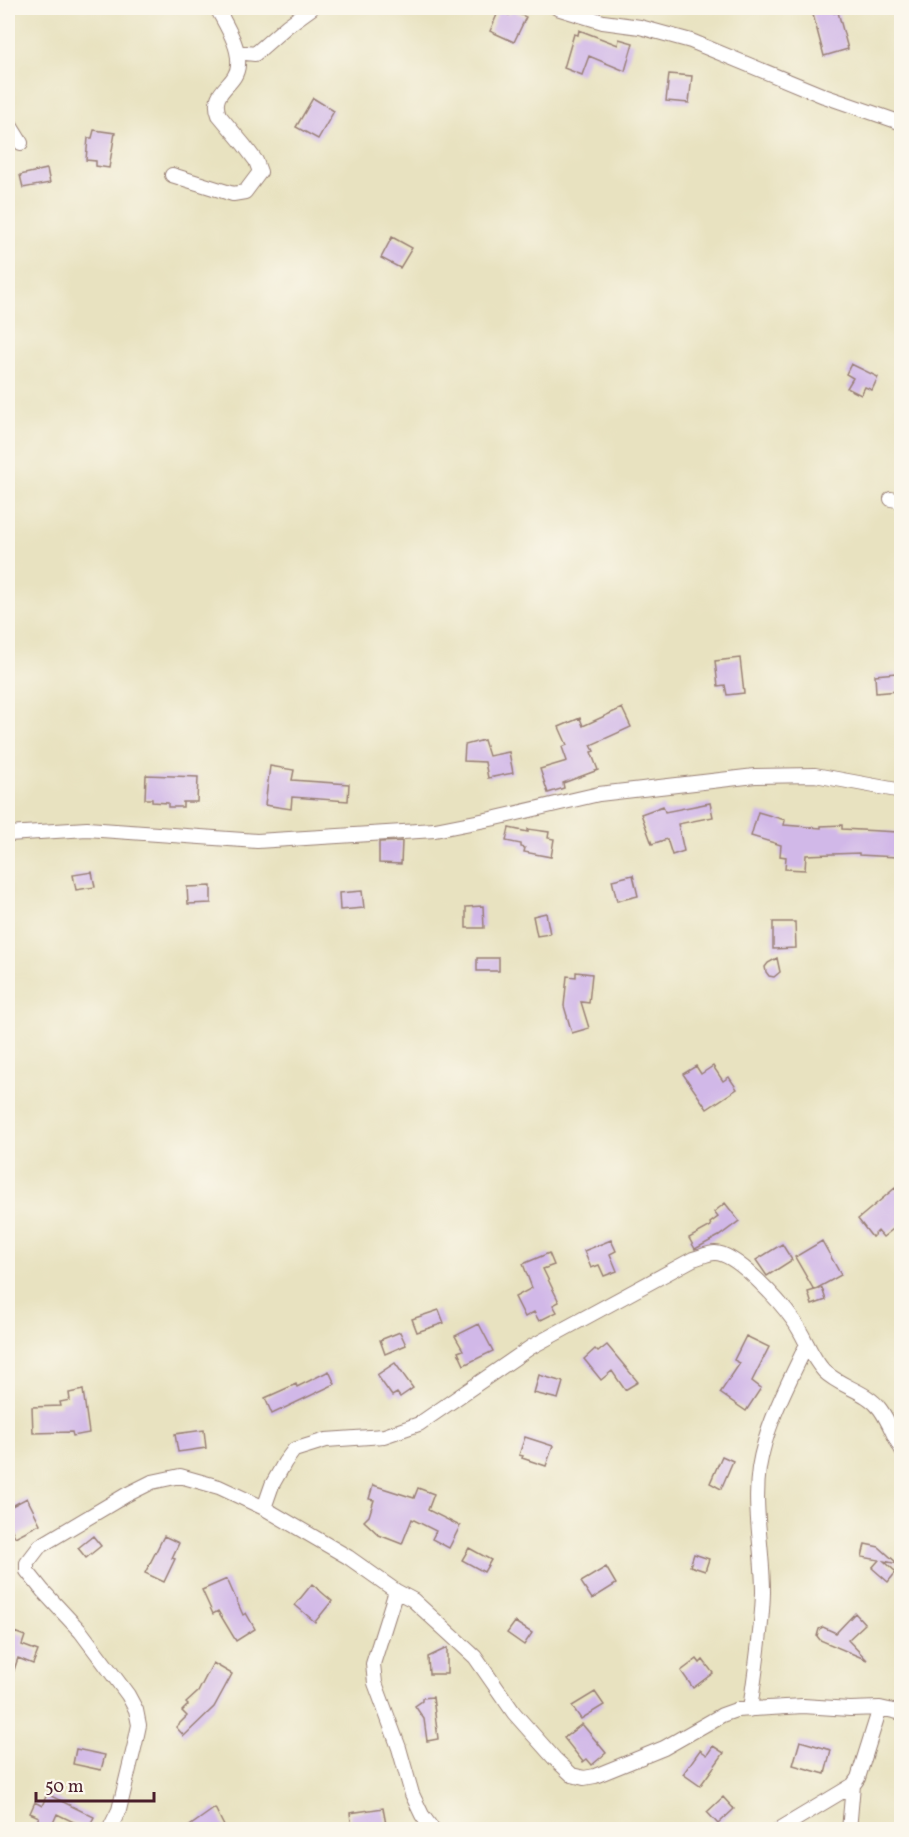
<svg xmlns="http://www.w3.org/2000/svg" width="909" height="1837" font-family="Vollkorn,serif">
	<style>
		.building { fill: #d1b8e8 }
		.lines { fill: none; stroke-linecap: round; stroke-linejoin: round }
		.street-casing { stroke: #998076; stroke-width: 16 }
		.street { stroke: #fff; stroke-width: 14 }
	</style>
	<rect width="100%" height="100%" fill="#fbf7ec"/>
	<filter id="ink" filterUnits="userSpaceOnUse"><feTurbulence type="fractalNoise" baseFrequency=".0167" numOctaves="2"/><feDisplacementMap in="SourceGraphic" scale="12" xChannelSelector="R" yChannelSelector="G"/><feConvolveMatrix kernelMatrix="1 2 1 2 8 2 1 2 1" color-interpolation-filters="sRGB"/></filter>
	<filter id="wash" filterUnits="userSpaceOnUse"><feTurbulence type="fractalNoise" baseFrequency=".008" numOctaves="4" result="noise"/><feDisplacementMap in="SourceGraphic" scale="24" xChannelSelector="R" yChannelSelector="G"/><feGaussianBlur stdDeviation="1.35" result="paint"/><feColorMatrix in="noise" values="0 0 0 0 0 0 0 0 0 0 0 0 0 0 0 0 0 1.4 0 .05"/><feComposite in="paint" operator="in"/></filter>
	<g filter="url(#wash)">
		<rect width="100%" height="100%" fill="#e8e2c0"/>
		<g id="blocks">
			<path class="building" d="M825,8H832L834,13L838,12L848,49L824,56L812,11Z
				M499,10L509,15L511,10L526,17L514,42L490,31Z
				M579,30L618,45L619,39L633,43L625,71L589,56L582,75L564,68L574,34L578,35Z
				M669,74L692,76L689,103L666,101Z
				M313,98L334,111L318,139L296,127Z
				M94,130L115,133L109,168L96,166V161L86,160L88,138H92Z
				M47,169L50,183L23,188L20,175Z
				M392,237L412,248L400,268L381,258Z
				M851,364L878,377L872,390L865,387L861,395L847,388L853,378L846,374Z
				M740,658L744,693L727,695L725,685L718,686L715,661Z
				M896,673L898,691L876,693L875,675Z
				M622,708L631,727L591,745L594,751L591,752L598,770L563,783L564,788L548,793L540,769L567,761L562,747L567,745L559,727L580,718L583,726Z
				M484,740L489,756L509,752L513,773L488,778L485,762L464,761L465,745Z
				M270,766L294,770L292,780L349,784L348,801L292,797L291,809L265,805Z
				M146,775L198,777L197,802H183V807H168V803L152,802V799H145Z
				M710,803L713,817L678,824L684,851L672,855L667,839L652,844L641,814L663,806L665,812Z
				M758,812L785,820L784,825L821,828V826L842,825V829L898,832L897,857L859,855V853L806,855L805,870L785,869L786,857L780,856L781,845L751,836Z
				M509,828L528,832V829L549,832L548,838L554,839L551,857L524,852L525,848L521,847V844L506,841Z
				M402,841L401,864L379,863V842Z
				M92,872L95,887L76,890L73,875Z
				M633,875L638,896L617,901L612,880Z
				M211,886V903L188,904L187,887Z
				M362,891L364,908L340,910L339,893Z
				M483,906L484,928H466V907Z
				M546,913L550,934L537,936L533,916Z
				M773,922H795L796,948L773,949Z
				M477,958H499V971H477Z
				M777,958L780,972L774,977L769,976L766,972L765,967L768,963Z
				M576,972L592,974L589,1003L581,1002L589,1028L572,1033L564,1006L567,976L576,977Z
				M696,1066L701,1074L713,1066L723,1081L729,1077L737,1089L707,1109L683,1074Z
				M895,1188L902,1196V1222L883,1237L878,1231L872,1237L858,1219Z
				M725,1203L739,1221L719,1236L695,1249L689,1238L711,1226L710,1223L718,1217L714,1212Z
				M611,1240L616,1251L610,1254L617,1271L604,1276L599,1265L591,1268L584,1251Z
				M822,1241L841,1275L814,1290L795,1257Z
				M782,1244L792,1260L767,1276L756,1260Z
				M549,1253L554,1265L543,1269L559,1302L553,1305L557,1312L539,1321L534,1312L525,1317L515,1297L532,1288L523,1264Z
				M822,1288L826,1300L812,1305L808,1292Z
				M439,1310L444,1323L417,1332L412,1319Z
				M479,1324L493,1351L464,1365L458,1352L463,1350L455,1336Z
				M400,1332L406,1345L385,1354L380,1340Z
				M746,1336L769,1347L752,1381L761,1388L746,1411L720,1393L740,1363L734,1360Z
				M607,1345L638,1382L625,1390L612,1371L601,1380L584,1359L595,1349L598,1352Z
				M395,1363L413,1388L400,1397L397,1393L392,1396L377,1375Z
				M329,1371L335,1384L272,1414L265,1398L296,1384L297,1387Z
				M539,1375L563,1382L558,1399L534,1393Z
				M83,1390L89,1433L73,1436L72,1432L33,1433L32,1407L61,1406L60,1402L70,1400L69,1393Z
				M204,1430L206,1448L178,1452L175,1434Z
				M525,1437L553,1446L546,1466L522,1458L523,1456L519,1455Z
				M722,1456L733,1461L721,1489L710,1483Z
				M373,1485L414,1498L418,1488L434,1494L428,1510L460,1526L449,1548L432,1539L436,1531L412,1519L402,1544L379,1535L364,1521L369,1516L374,1500L369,1499Z
				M27,1498L40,1524L15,1537L8,1521V1508Z
				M93,1536L101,1546L86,1558L78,1548Z
				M164,1536L179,1543L172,1558L175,1559L164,1582L145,1573Z
				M865,1544L879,1547L898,1564L884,1561L896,1572L888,1582L872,1568L879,1560L862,1557Z
				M469,1548L491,1560L484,1572L462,1560Z
				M694,1554L709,1559L705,1571L690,1566Z
				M606,1567L616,1584L592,1599L581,1582Z
				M227,1579L243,1615L246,1613L255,1629L236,1641L218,1611L213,1614L202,1590Z
				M312,1584L332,1601L315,1622L295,1605Z
				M855,1613L865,1624L848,1640L867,1660L820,1640L817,1636L819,1629L823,1627L836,1633Z
				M515,1622L532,1633L524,1645L507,1633Z
				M14,1632L25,1636L22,1645L38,1651L33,1664L18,1658L10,1682H8V1649Z
				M447,1648V1674H429L428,1657Z
				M697,1659L700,1663L703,1660L713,1673L693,1688L681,1671Z
				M213,1663L232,1674L214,1707L184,1736L176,1727L187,1716L182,1711L188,1705L186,1703L198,1692Z
				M595,1692L604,1705L581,1719L572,1706Z
				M433,1697L438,1739L427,1741L424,1719L415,1706L422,1701V1698Z
				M582,1724L606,1753L592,1765L587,1759L583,1762L564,1738Z
				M800,1741L831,1750L825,1774L793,1765Z
				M713,1746L724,1753L700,1786L683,1774L700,1750L707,1755Z
				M76,1749L105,1755L101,1770L73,1764Z
				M47,1794L94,1817L88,1829L57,1814L50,1830H32L39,1817L30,1813L35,1802L42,1806Z
				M723,1797L734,1809L718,1824L707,1812Z
				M215,1808L226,1830H184Z
				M383,1808L387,1830H352L350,1813Z"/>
		</g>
	</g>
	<g filter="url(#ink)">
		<use href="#blocks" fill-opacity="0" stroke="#998076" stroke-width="1.5"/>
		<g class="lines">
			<g class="street-casing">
				<path id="street" d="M557,8L603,22L640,27L691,41L824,96L902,123
					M237,52L255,54L287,26L312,8
					M8,122L21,143
					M172,175L233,194L245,192L260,172L256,161L244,145L219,115C209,90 237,86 238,65C240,46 225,24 217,8
					M891,499L902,501
					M8,834L87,829L257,841L435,830L496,818L599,794L755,776L815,775L902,791
					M264,1508L272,1485L285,1462L294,1450L326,1440L384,1436L419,1424L531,1347L693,1259C700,1257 709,1253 715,1253C737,1253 781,1303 793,1320C805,1336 810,1356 824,1371C840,1387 867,1391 880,1409C889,1421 894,1437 902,1450
					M396,1591L373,1664L375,1683L399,1748L412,1794L422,1815L433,1830
					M750,1710C755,1671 762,1631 763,1592C763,1550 753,1509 759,1468C766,1424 788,1384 807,1344
					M109,1830L119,1810L135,1744L139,1725L136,1710L128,1695L81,1632L43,1591L27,1571V1563L40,1546L126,1495L152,1482L180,1476L219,1487L264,1508L348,1557L396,1591L413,1600L475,1657L514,1713L554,1758L572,1775L584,1778L595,1776L664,1748L722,1715L736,1710L803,1706L850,1709L880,1708L902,1713
					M778,1830L853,1785
					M849,1830L853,1785L858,1778L880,1708"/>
			</g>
			<use href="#street" class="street"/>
		</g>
	</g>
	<rect width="909" height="1837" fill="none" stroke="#fbf7ec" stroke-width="30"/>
	<path d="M36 1792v9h118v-9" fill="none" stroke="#4a1f2b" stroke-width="3"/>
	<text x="45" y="1792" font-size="18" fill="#4a1f2b" stroke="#fbf7ec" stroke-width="4.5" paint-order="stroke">50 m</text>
</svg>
